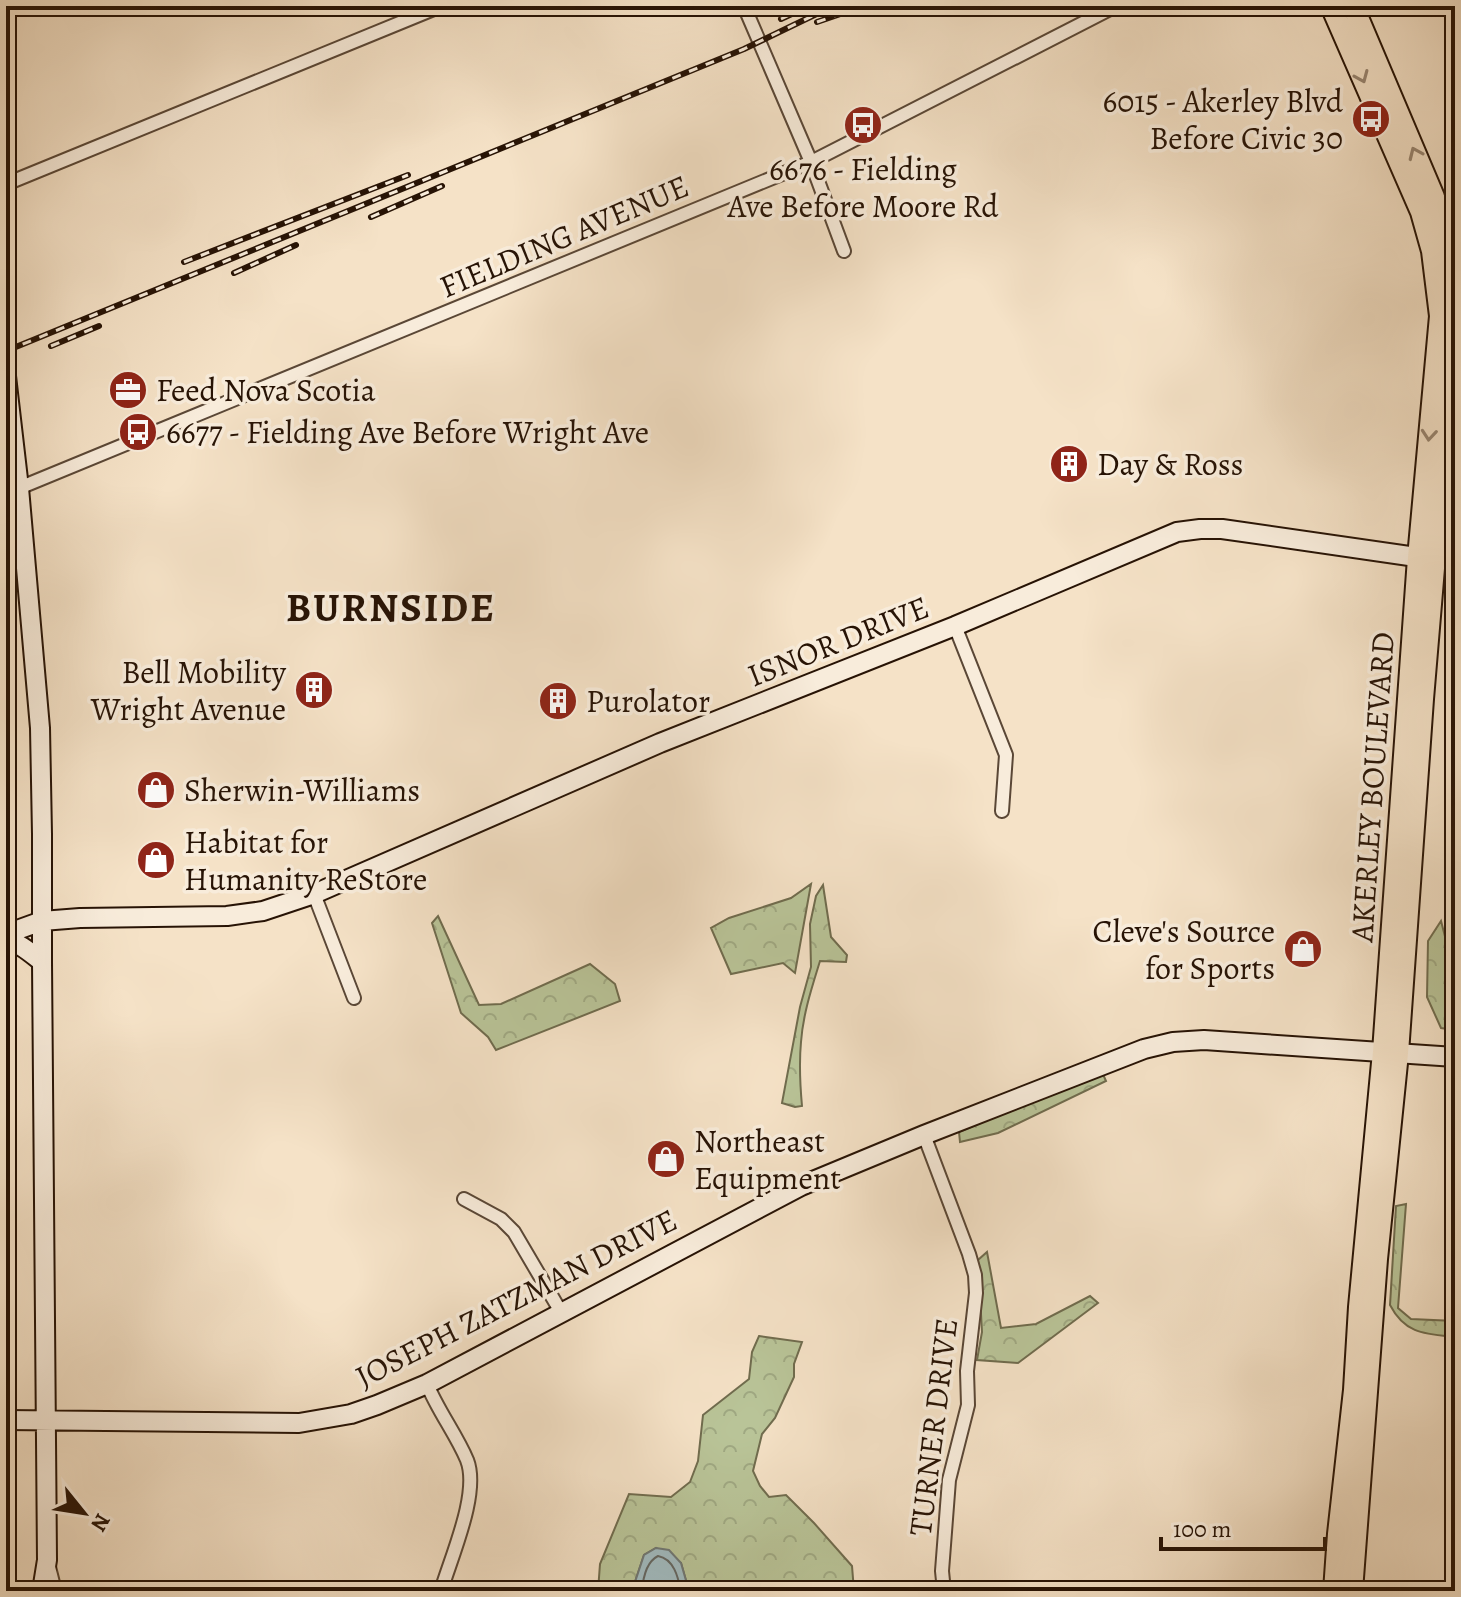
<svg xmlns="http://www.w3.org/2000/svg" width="1461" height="1597" font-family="Alegreya,serif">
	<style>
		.forest { fill: url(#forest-crowns); stroke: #706c4e; stroke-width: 2 }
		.water { fill: #a1bbc0; stroke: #707875; stroke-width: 2 }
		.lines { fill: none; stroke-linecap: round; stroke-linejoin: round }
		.shore { stroke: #646762; stroke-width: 2 }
		.street-casing { stroke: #5a4736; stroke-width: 16 }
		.secondary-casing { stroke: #271305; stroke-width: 22 }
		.primary-casing { stroke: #271305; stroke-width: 24 }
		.street { stroke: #f8ecdb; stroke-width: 12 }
		.secondary { stroke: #f8ecdb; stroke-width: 18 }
		.primary { stroke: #f5e2c7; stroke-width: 20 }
		.rail-casing { stroke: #271305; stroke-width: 6 }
		.rail { stroke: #f8ecdb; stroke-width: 3; stroke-dasharray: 9; stroke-linecap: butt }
		.oneway { stroke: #988570 }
		.labels { text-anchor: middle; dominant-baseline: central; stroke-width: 7; stroke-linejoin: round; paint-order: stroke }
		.poi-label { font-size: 32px; fill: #271305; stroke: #f8ecdb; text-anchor: start }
		.street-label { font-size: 32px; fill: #271305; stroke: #f8ecdb }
		.district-label { font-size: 40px; font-weight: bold; letter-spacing: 2px; fill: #271305; stroke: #f8ecdb }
	</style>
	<defs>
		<pattern id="forest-crowns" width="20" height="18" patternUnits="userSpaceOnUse" patternTransform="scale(2)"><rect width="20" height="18" fill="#b9c498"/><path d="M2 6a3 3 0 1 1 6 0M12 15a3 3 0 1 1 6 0" fill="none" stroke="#9fa882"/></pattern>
	</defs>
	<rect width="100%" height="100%" fill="#f5e2c7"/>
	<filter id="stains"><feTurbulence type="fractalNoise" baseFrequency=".0025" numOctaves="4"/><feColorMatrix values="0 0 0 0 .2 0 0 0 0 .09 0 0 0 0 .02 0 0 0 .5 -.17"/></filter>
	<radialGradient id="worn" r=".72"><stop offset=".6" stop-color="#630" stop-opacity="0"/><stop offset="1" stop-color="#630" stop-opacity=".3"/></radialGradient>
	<path class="forest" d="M811,884L795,973L783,963L731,974L711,928L729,918L791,898Z
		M823,885L831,937L847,955L846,962L820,961C812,987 803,1014 801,1042C799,1063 800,1084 802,1106L795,1107L782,1103L800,1007L811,967L810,924L816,896Z
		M438,916L479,1005L501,1004L590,964L615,984L620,1001L496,1050L488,1037L461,1013L432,923Z
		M1441,921L1455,975V1030L1441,1028L1427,997L1428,941Z
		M1102,1072L1106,1081L998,1133L960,1142L959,1132Z
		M1406,1204L1398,1308L1411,1319L1455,1321V1337C1425,1334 1405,1334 1390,1305L1396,1206Z
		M987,1252L1001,1328L1036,1324L1090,1296L1098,1303L1018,1363L977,1360L982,1332L978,1260Z
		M759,1336L802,1342L794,1364V1377L775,1418L762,1434L753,1471L760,1486L769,1497L786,1495L814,1523L852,1566L854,1591H689L681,1563L656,1548L644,1555L635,1582L634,1591H598L600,1564L629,1494L671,1497L690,1482L698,1461L703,1415L749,1379L752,1352Z"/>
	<path class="water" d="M656,1548L669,1550L681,1563L689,1591H634L635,1582L644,1555Z"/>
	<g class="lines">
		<path class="shore" d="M642,1591C643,1578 646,1562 658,1556C674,1559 678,1577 681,1591"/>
		<g class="street-casing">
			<path id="street" d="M744,6L811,162L844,251
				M6,184L441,6
				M19,488L811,162L1116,6
				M955,626L1006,755L1002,811
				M314,894L354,998
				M924,1135L969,1254L975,1275L976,1293L967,1371L968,1405L949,1480L942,1571L944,1591
				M464,1199L501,1219L514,1232L561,1312
				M427,1384C438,1411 456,1434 467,1460C480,1493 451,1557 441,1591
				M49,1567L55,1591"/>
		</g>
		<g class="secondary-casing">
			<path id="secondary" d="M6,376L19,488L40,728L42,834V962L47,1560L42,1591
				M6,934L42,921L80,918L227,916L263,911L314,894L660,743L955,626L1177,532L1200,529H1222L1430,559
				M6,940C19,942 32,954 42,962
				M6,1420L299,1423L351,1414L377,1405L427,1384L801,1186L924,1135L1144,1049L1173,1042L1204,1040L1455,1057"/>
		</g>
		<g class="primary-casing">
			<path id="primary" d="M1331,6L1421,212L1432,251L1440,316L1418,558L1383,1052L1359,1307L1354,1390L1338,1534L1334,1591
				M1352,1591L1377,1259L1398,1053L1423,699L1450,378L1454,281L1450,246L1434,197L1353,6"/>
		</g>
		<use href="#street" class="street"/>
		<use href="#secondary" class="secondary"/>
		<use href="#primary" class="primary"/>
		<g class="rail-casing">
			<path id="rail" d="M781,19L809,6
				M817,22L864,6
				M371,217L442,186
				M184,262L408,175
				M234,273L296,245
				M51,346L99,326
				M6,351L744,49L833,6"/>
		</g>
		<use href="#rail" class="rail"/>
	</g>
	<defs><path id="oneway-chevron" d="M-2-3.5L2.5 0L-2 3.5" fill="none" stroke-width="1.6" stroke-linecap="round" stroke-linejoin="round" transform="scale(2)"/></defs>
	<g class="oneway">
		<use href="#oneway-chevron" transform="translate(1362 77) rotate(67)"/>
		<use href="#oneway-chevron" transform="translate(1415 153) rotate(-114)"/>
		<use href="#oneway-chevron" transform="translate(1429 435) rotate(95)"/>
	</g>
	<defs>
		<g id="bus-disc" transform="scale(2)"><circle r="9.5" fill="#8f2418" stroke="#f8ecdb"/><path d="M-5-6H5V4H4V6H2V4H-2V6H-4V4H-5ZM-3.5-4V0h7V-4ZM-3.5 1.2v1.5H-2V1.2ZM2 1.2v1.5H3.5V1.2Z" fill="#fff"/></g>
		<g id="office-disc" transform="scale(2)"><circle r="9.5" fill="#8f2418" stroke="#f8ecdb"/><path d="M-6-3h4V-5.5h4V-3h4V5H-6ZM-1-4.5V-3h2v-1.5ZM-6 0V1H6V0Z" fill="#fff"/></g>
		<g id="building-disc" transform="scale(2)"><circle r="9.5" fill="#8f2418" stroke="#f8ecdb"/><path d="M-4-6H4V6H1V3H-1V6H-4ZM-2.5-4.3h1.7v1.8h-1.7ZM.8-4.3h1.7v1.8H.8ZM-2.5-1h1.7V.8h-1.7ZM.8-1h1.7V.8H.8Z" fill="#fff"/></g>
		<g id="shop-disc" transform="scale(2)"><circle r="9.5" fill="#8f2418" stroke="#f8ecdb"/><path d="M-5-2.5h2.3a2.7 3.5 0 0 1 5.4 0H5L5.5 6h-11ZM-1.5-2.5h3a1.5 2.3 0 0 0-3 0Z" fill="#fff"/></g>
	</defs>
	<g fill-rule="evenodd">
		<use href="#bus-disc" x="1371" y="119"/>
		<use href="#bus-disc" x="863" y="125"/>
		<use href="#office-disc" x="128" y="390"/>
		<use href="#bus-disc" x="138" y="432"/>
		<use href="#building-disc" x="1069" y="464"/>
		<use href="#building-disc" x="314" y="690"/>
		<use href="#building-disc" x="558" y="701"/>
		<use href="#shop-disc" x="156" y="790"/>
		<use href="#shop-disc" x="156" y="860"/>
		<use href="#shop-disc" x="1303" y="949"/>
		<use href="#shop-disc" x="666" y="1159"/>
	</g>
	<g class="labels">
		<g class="poi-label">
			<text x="1343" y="101" text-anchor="end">6015 - Akerley Blvd<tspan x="1343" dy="37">Before Civic 30</tspan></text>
			<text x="863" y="169" text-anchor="middle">6676 - Fielding<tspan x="863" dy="37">Ave Before Moore Rd</tspan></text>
			<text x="156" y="390">Feed Nova Scotia</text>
			<text x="166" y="432">6677 - Fielding Ave Before Wright Ave</text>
			<text x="1097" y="464">Day &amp; Ross</text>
			<text x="286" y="672" text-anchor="end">Bell Mobility<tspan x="286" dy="37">Wright Avenue</tspan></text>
			<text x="586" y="701">Purolator</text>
			<text x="184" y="790">Sherwin-Williams</text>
			<text x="184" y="842">Habitat for<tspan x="184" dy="37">Humanity ReStore</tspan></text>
			<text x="1275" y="931" text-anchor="end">Cleve's Source<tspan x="1275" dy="37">for Sports</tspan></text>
			<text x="694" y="1141">Northeast<tspan x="694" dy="37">Equipment</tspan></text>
		</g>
		<g class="street-label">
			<text transform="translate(564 236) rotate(-23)">FIELDING AVENUE</text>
			<text transform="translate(838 641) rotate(-22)">ISNOR DRIVE</text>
			<text transform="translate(1372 787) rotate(-86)">AKERLEY BOULEVARD</text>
			<text transform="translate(516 1298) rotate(-27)">JOSEPH ZATZMAN DRIVE</text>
			<text transform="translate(933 1427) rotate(-83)">TURNER DRIVE</text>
		</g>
		<g class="district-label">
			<text x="391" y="607">BURNSIDE</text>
		</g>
	</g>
	<rect width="1461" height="1597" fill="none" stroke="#f5e2c7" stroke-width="32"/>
	<rect x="8" y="8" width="1445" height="1581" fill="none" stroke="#271305" stroke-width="4"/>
	<rect x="16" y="16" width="1429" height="1565" fill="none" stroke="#271305" stroke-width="2"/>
	<g transform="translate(84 1513) rotate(120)" stroke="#f8ecdb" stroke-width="6" paint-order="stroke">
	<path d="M0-6L14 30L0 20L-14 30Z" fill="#271305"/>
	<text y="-12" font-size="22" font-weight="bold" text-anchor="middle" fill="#271305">N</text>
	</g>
	<path d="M1161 1537v12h164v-12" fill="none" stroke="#271305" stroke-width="4"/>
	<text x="1173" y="1537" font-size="24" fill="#271305" stroke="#f8ecdb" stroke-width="6" paint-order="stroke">100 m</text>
	<rect width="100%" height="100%" filter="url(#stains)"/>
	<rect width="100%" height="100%" fill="url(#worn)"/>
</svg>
